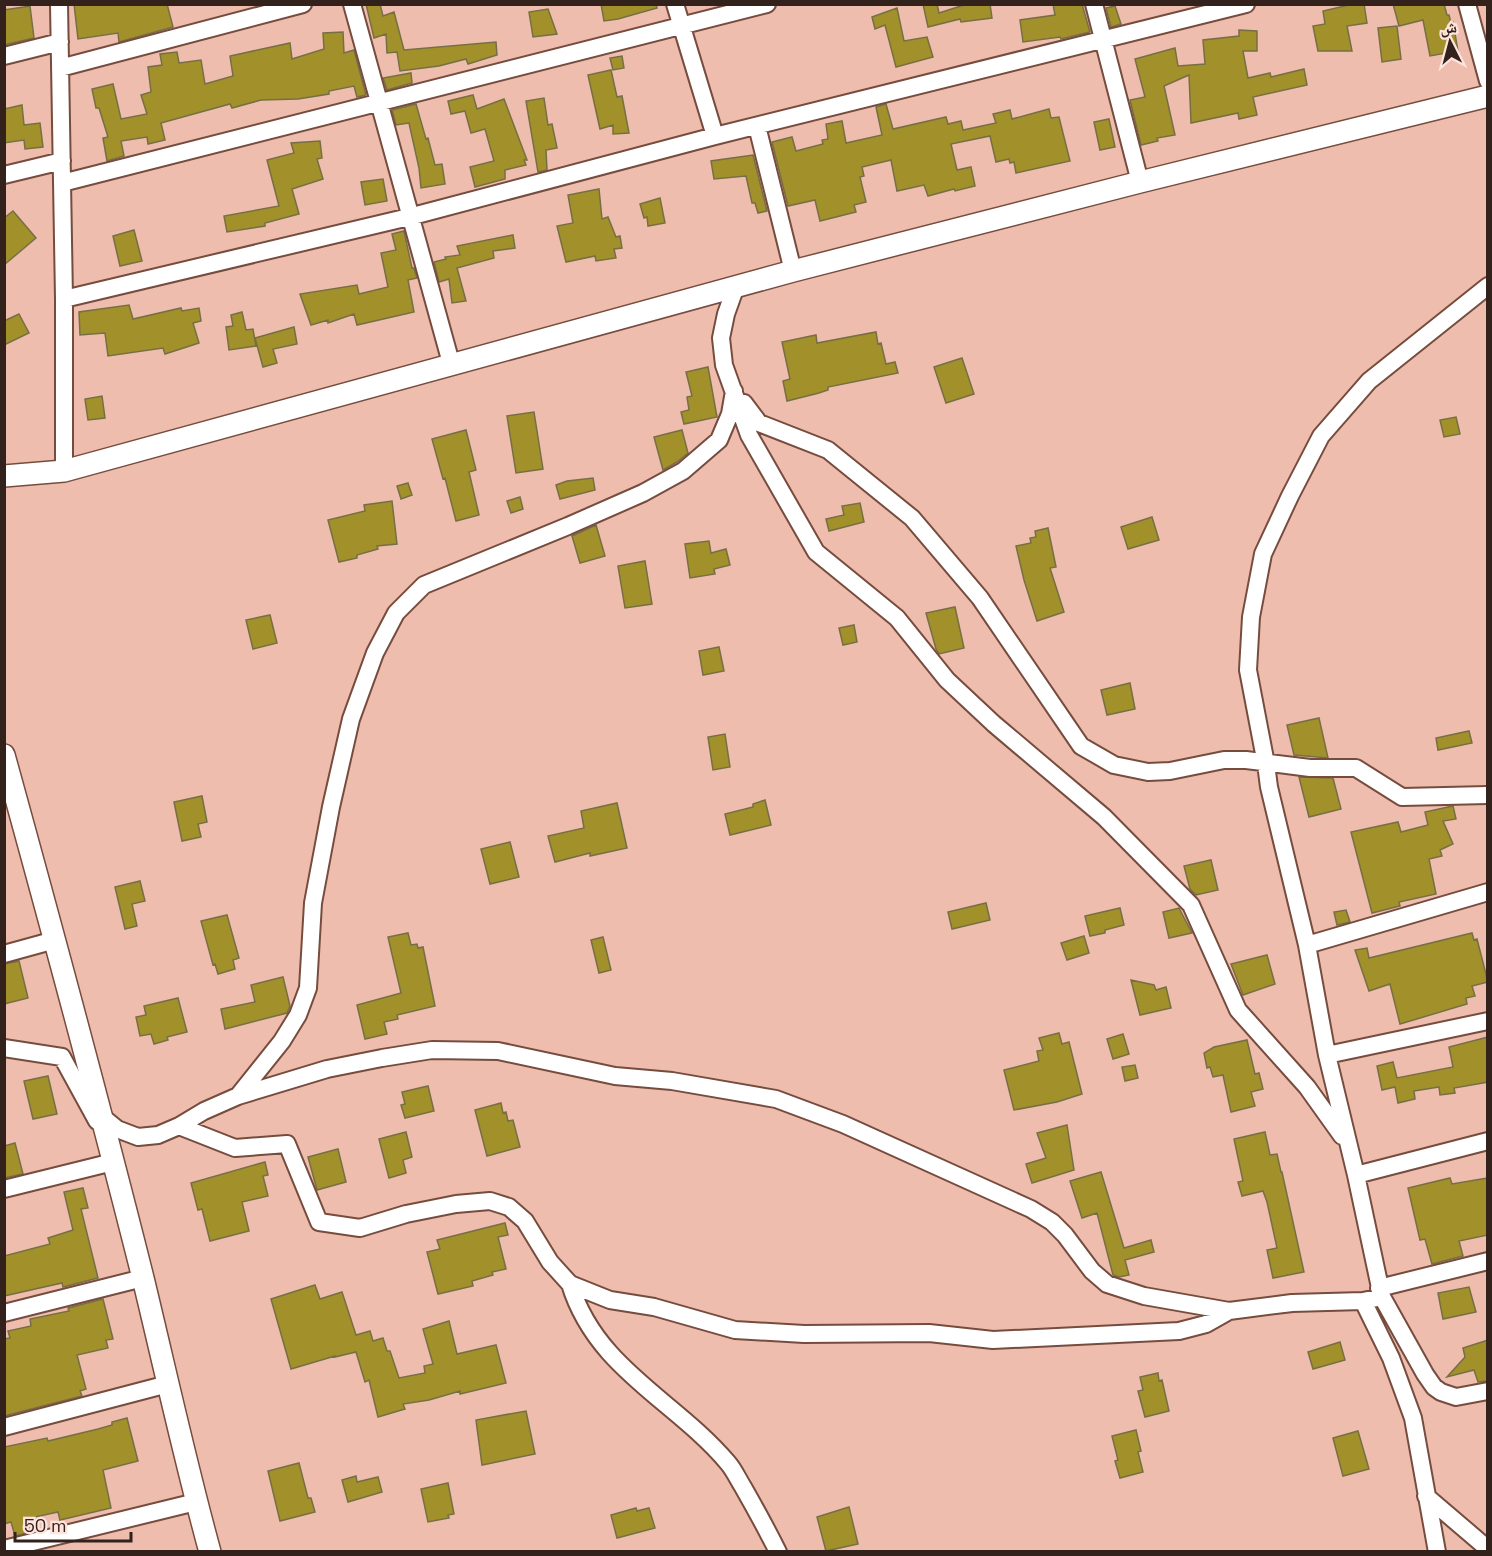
<svg xmlns="http://www.w3.org/2000/svg" width="1492" height="1556" font-family="'Space Grotesk','Noto Naskh Arabic',sans-serif">
	<style>
		.building { fill: #a2902a; stroke: #776f44; stroke-width: 1.5 }
		.lines { fill: none; stroke-linecap: round; stroke-linejoin: round }
		.minor-casing { stroke: #764c3e; stroke-width: 20 }
		.tertiary-casing { stroke: #764c3e; stroke-width: 24 }
		.minor { stroke: #fff; stroke-width: 16 }
		.tertiary { stroke: #fff; stroke-width: 21 }
	</style>
	<rect width="100%" height="100%" fill="#eebdad"/>
	<path class="building" d="M74,4H167L173,27L119,42L118,33L78,39Z
		M366,4H380L383,16L394,12L404,50L496,42L497,55L468,64L466,59L439,66L400,71L397,52L387,53L386,34L374,38Z
		M601,4H656L657,8L618,19L604,21Z
		M923,4H937L939,13L967,4H990L992,18L961,22L960,19L928,27Z
		M1053,4H1082L1090,32L1061,39L1060,37L1023,42L1020,20L1055,15Z
		M1353,4H1364L1367,23L1347,26L1352,51H1318L1313,26L1325,24L1323,11Z
		M1393,4H1444L1447,15H1449L1451,23L1453,22L1458,51L1430,56L1423,20L1399,26Z
		M30,6L34,38L4,45V10Z
		M1115,6L1121,24L1111,27L1106,8Z
		M897,8L904,41L927,37L933,57L896,67L885,25L875,29L872,17Z
		M548,9L557,34L533,37L529,12Z
		M1397,26L1401,59L1382,62L1378,28Z
		M1239,30L1257,31V51H1243L1248,78L1270,73L1271,77L1304,69L1307,85L1253,97L1257,115L1239,119L1238,113L1191,123L1189,75L1164,86L1175,135L1157,138L1158,141L1141,145L1130,100L1145,97L1135,59L1175,48L1178,66L1205,64L1203,40L1239,36Z
		M343,32L344,53L354,50L366,95L357,97L354,86L329,91V94L298,99L261,100L232,108L230,104L161,123L165,140L148,144L147,137L121,141L124,156L107,161L103,138L108,137L99,108H96L92,89L113,84L121,119L147,114L141,95L151,92L148,67L162,65L160,54L177,52L179,63L201,60L205,84L233,76L230,56L290,43L292,59L324,49L323,33Z
		M622,56L624,68L613,70L610,58Z
		M611,70L617,97L622,96L629,133L613,134V125L600,129L588,75Z
		M411,73L412,83L387,90L383,78Z
		M473,95L477,109L504,99L527,160H524L526,165L505,170V179L475,187L470,167L494,161L485,129L471,133L465,111L451,114L448,101Z
		M544,98L548,125L552,124L557,148L546,150L547,170L538,172L526,101Z
		M416,104L426,139L428,138L435,165L442,164L445,184L421,188L419,168L409,123L396,125L392,110Z
		M886,104L893,129L946,117L948,124L961,121L963,130L996,123L993,114L1010,110L1012,119L1049,109L1051,118L1059,117L1070,161L1016,173L1014,162L1010,163L1009,159L996,162L990,136L951,144L957,170L971,167L975,186L955,191L954,189L928,196L924,185L897,191L891,160L862,167L864,176L860,177L866,202L854,205L856,212L820,221L815,200L788,206L772,142L792,137L796,151L823,144L822,140L828,139L826,124L842,121L846,143L882,135L876,107Z
		M22,105L24,125L40,123L43,147L25,149L24,140L4,143V109Z
		M1109,119L1115,147L1100,150L1094,122Z
		M320,141L322,158L317,159L323,179L292,189L299,214L265,223V226L227,232L224,216L279,206L267,160L294,153L291,143Z
		M753,155L767,211L758,213L755,203H752L746,176L714,179L711,161Z
		M383,179L387,201L365,205L361,182Z
		M599,189L602,219L608,217L616,237L620,236L622,248L614,249L616,258L596,261L595,256L566,262L557,226L573,223L568,195Z
		M660,198L665,223L648,226L647,217L644,218L640,204Z
		M13,211L36,238L4,265V218Z
		M134,230L142,261L120,266L113,236Z
		M404,231L412,268H414L417,278L408,280L414,312L357,325L354,314L328,323V320L311,325L300,294L357,285L359,294L388,287L381,253L396,250L392,234Z
		M513,235L515,248L493,251L494,258L457,268L466,301L452,303L449,279L439,282L434,262L446,259L445,257L460,255L457,246Z
		M129,305L133,319L181,308L182,311L199,308L201,321L193,323L199,343L165,354L163,348L108,356L105,333L80,335L79,312Z
		M242,312L246,330L253,329L256,346L229,350L226,327L233,326L231,315Z
		M19,314L29,333L4,345V321Z
		M294,327L297,344L273,349L277,363L263,367L255,338Z
		M876,332L878,344L881,343L886,364L895,362L898,373L828,387V390L819,393L787,401L783,381L790,379L782,342L816,335L817,343Z
		M962,358L974,394L946,403L934,367Z
		M708,367L717,417L684,424L681,412L689,410L687,397L692,396L686,372Z
		M102,396L105,418L88,420L85,399Z
		M534,412L543,469L516,473L507,416Z
		M1456,417L1460,434L1444,437L1440,420Z
		M466,430L476,470L469,472L479,515L456,521L445,478L443,479L432,439Z
		M682,430L688,453L677,462L663,470L654,437Z
		M593,478L595,490L560,499L556,485L567,481Z
		M408,483L412,495L401,499L397,486Z
		M520,497L523,509L511,513L507,501Z
		M392,501L397,544L377,546L378,549L357,555V558L339,562L328,520L365,511L364,505Z
		M860,503L864,522L829,531L826,519L844,515L842,506Z
		M1152,517L1159,540L1128,549L1121,527Z
		M596,525L605,556L580,563L572,536Z
		M1048,528L1056,567L1050,568L1064,612L1037,621L1024,580L1016,546L1031,543L1030,538L1036,537L1035,531Z
		M709,541L711,553L726,549L730,565L714,569L715,574L690,578L685,544Z
		M645,561L652,604L625,608L618,566Z
		M955,607L964,648L939,654L936,649L926,613Z
		M270,615L277,643L253,649L246,620Z
		M854,625L857,642L843,645L839,628Z
		M719,647L724,671L703,675L699,651Z
		M1130,683L1135,709L1107,715L1101,690Z
		M1319,718L1328,758L1294,755L1287,725Z
		M1469,731L1472,743L1438,750L1436,738Z
		M725,734L730,767L713,770L708,737Z
		M1299,777L1333,778L1341,809L1309,817Z
		M202,796L207,822L198,824L201,837L182,841L174,802Z
		M765,800L771,825L730,835L725,814L753,807V804Z
		M617,803L627,848L590,856V853L555,862L548,836L584,828L581,811Z
		M1453,806L1456,819L1443,821L1453,844L1440,850L1442,856L1429,859L1436,894L1399,902L1400,906L1372,913L1351,832L1398,822L1401,832L1428,825L1425,812Z
		M510,842L519,877L490,884L481,849Z
		M1211,860L1218,890L1196,895L1190,889L1184,866Z
		M140,881L145,901L132,904L137,926L125,929L115,887Z
		M986,903L990,920L952,929L948,912Z
		M1120,908L1124,925L1105,930V933L1090,936L1085,916Z
		M1179,908L1192,933L1169,938L1163,912Z
		M1346,910L1350,922L1337,925L1334,912Z
		M227,915L239,958L233,960L235,969L218,974L215,964L213,965L201,921Z
		M408,933L411,945L417,944L418,948L423,947L435,1006L397,1015L398,1019L384,1022L387,1034L365,1039L357,1005L401,993L388,937Z
		M1472,933L1474,940L1477,939L1488,982L1472,986L1475,996L1466,998L1467,1004L1400,1024L1390,984L1369,991L1355,950L1367,948L1369,958Z
		M1084,936L1089,953L1067,960L1061,943Z
		M603,937L611,970L599,973L591,940Z
		M1267,955L1275,984L1243,995L1231,964Z
		M19,961L28,998L4,1004V964Z
		M283,977L290,1006L287,1013L225,1029L221,1009L255,1002L251,985Z
		M1131,980L1154,985L1156,990L1166,987L1171,1008L1140,1015Z
		M178,998L187,1032L167,1037L168,1040L154,1044L151,1034L140,1036L136,1017L146,1015L144,1006Z
		M1059,1033L1062,1044L1069,1042L1082,1094L1057,1102L1014,1110L1004,1070L1039,1061L1037,1051L1043,1050L1039,1038Z
		M1123,1034L1129,1054L1113,1059L1107,1039Z
		M1488,1037V1082L1454,1088L1455,1093L1440,1095L1439,1087L1414,1091L1415,1099L1398,1103L1395,1087L1382,1090L1377,1066L1393,1062L1397,1078L1453,1067L1449,1047Z
		M1247,1040L1255,1074L1259,1073L1263,1089L1251,1092L1255,1106L1231,1112L1223,1075L1213,1077L1210,1067L1207,1068L1204,1053L1214,1047Z
		M1135,1065L1138,1078L1125,1081L1122,1067Z
		M48,1076L57,1114L33,1119L24,1081Z
		M428,1086L434,1111L405,1118L401,1105L405,1104L402,1092Z
		M501,1103L503,1113L506,1112L508,1121L513,1120L520,1147L487,1156L475,1110Z
		M1067,1125L1074,1170L1032,1183L1026,1164L1046,1158L1037,1133Z
		M406,1132L412,1157L403,1160L406,1173L389,1178L379,1139Z
		M1265,1132L1270,1155L1277,1154L1281,1172H1282L1304,1272L1273,1278L1267,1250L1277,1248L1267,1202L1263,1191L1242,1196L1238,1182L1243,1181L1234,1139Z
		M15,1143L23,1174L4,1178V1146Z
		M338,1149L346,1182L317,1190L308,1157Z
		M265,1162L268,1175L263,1176L268,1196L242,1202L249,1231L210,1241L202,1209L198,1210L191,1183Z
		M1101,1172L1124,1248L1151,1240L1154,1252L1125,1260L1129,1275L1119,1277L1113,1275L1097,1213L1082,1218L1070,1181Z
		M1450,1178L1452,1184L1488,1178V1235L1459,1241L1463,1256L1432,1264L1425,1239L1420,1240L1408,1188Z
		M83,1188L88,1208L81,1209L98,1278L63,1287L62,1283L4,1296V1256L50,1244L48,1238L73,1230L64,1192Z
		M505,1223L508,1235L498,1237L506,1269L492,1272L493,1275L472,1281L473,1286L438,1294L427,1252L440,1249L437,1240Z
		M315,1285L320,1299L342,1292L356,1335L370,1331L373,1341L383,1338L387,1351H390L399,1378L425,1373L424,1366L433,1364L423,1329L449,1321L457,1354L496,1345L506,1383L460,1394V1391L429,1400L403,1404L405,1409L378,1417L369,1380L365,1382L356,1352L335,1357V1356L291,1369L271,1299Z
		M1469,1287L1476,1312L1443,1319L1438,1293Z
		M103,1299L113,1339L106,1340L108,1348L77,1355L86,1389L80,1391L82,1396L4,1416V1339L10,1338L8,1331L31,1326L30,1319L69,1311L68,1308Z
		M1488,1340V1381L1478,1382L1474,1370L1447,1377L1465,1357L1463,1348Z
		M1340,1342L1345,1360L1313,1369L1308,1352Z
		M1158,1373L1159,1381L1162,1380L1169,1411L1145,1417L1138,1391L1143,1390L1140,1377Z
		M526,1411L535,1454L482,1465L476,1420Z
		M127,1418L138,1461L103,1470L111,1508L60,1520L58,1512L35,1517L38,1530L15,1536L11,1522L4,1524V1447L47,1438L48,1441L98,1429L112,1425V1422Z
		M1136,1430L1141,1451L1138,1452L1143,1472L1120,1478L1115,1461L1118,1460L1112,1436Z
		M1358,1431L1369,1469L1343,1476L1333,1438Z
		M299,1463L308,1498H311L315,1512L280,1521L268,1471Z
		M356,1476L357,1482L378,1477L382,1492L348,1502L342,1480Z
		M448,1483L454,1514L448,1515L449,1518L428,1522L421,1489Z
		M849,1507L858,1544L826,1551L817,1517Z
		M636,1508L637,1511L649,1508L655,1528L617,1538L611,1515Z"/>
	<g class="lines">
		<g class="minor-casing">
			<path id="minor" d="M59,4L64,299V471
				M352,4L451,363
				M675,4L715,136
				M1094,4L1140,182
				M1467,4L1488,81
				M4,56L60,42
				M60,68L303,4
				M757,126L793,271
				M4,175L62,161
				M62,183L767,4
				M736,286L726,314L721,338L724,365L749,435L816,552L897,618L947,680L994,724L1104,817L1191,905L1238,1010L1307,1087L1342,1136
				M1488,286L1369,381L1321,436L1290,496L1263,554L1251,617L1248,670L1266,764L1269,787L1307,945L1327,1055L1356,1175L1382,1297L1425,1374L1434,1387L1441,1392L1456,1397L1488,1391
				M64,299L409,217L715,136L1246,4
				M744,403L759,423L828,450L912,518L980,598L1081,746L1114,765L1148,772L1170,771L1224,760H1246L1310,768H1356L1402,797L1488,795
				M1307,945L1488,892
				M4,954L55,940
				M4,1048L62,1057L97,1121
				M1327,1055L1488,1021
				M238,1096L282,1041L298,1015L308,988L313,903L331,807L351,719L375,653L396,613L424,585L568,526L643,493L683,471L719,440L730,414L734,391
				M100,1115L117,1129L138,1137L158,1135L179,1126L204,1111L238,1096L327,1069L382,1058L432,1050L498,1051L615,1076L672,1081L776,1099L843,1124L1031,1209L1052,1222L1065,1235L1092,1271L1107,1284L1144,1296L1229,1311L1292,1303L1363,1301L1382,1297
				M179,1126L235,1148L287,1144L319,1222L360,1228L406,1214L456,1204L490,1201L509,1207L525,1221L550,1262L570,1284L610,1300L654,1307L735,1330L804,1334L929,1333L993,1340L1179,1331L1206,1324L1229,1311
				M1356,1175L1488,1141
				M4,1189L113,1162
				M570,1284C596,1369 675,1400 728,1463C734,1470 738,1479 743,1487C755,1508 767,1530 778,1552
				M1379,1288L1488,1261
				M1363,1301L1391,1358L1413,1418L1437,1552
				M4,1313L143,1278
				M4,1427L168,1384
				M1426,1496L1488,1549
				M4,1549L196,1502"/>
		</g>
		<g class="tertiary-casing">
			<path id="tertiary" d="M4,476L64,471L793,271L1140,182L1488,96
				M4,755C52,929 99,1103 143,1278C165,1369 185,1461 210,1552"/>
		</g>
		<use href="#minor" class="minor"/>
		<use href="#tertiary" class="tertiary"/>
	</g>
	<rect width="1492" height="1556" fill="none" stroke="#33211b" stroke-width="12"/>
	<g transform="translate(1450 42) rotate(354)" stroke="#fee4dc" stroke-width="4.5" paint-order="stroke">
	<path d="M0-4.5L10 22L0 15L-10 22Z" fill="#33211b"/>
	<text y="-9" font-size="16" font-weight="bold" text-anchor="middle" fill="#33211b">ش</text>
	</g>
	<path d="M15 1532v9h116v-9" fill="none" stroke="#33211b" stroke-width="3"/>
	<text x="24" y="1532" font-size="18" fill="#33211b" stroke="#fee4dc" stroke-width="4.5" paint-order="stroke">50 m</text>
</svg>
